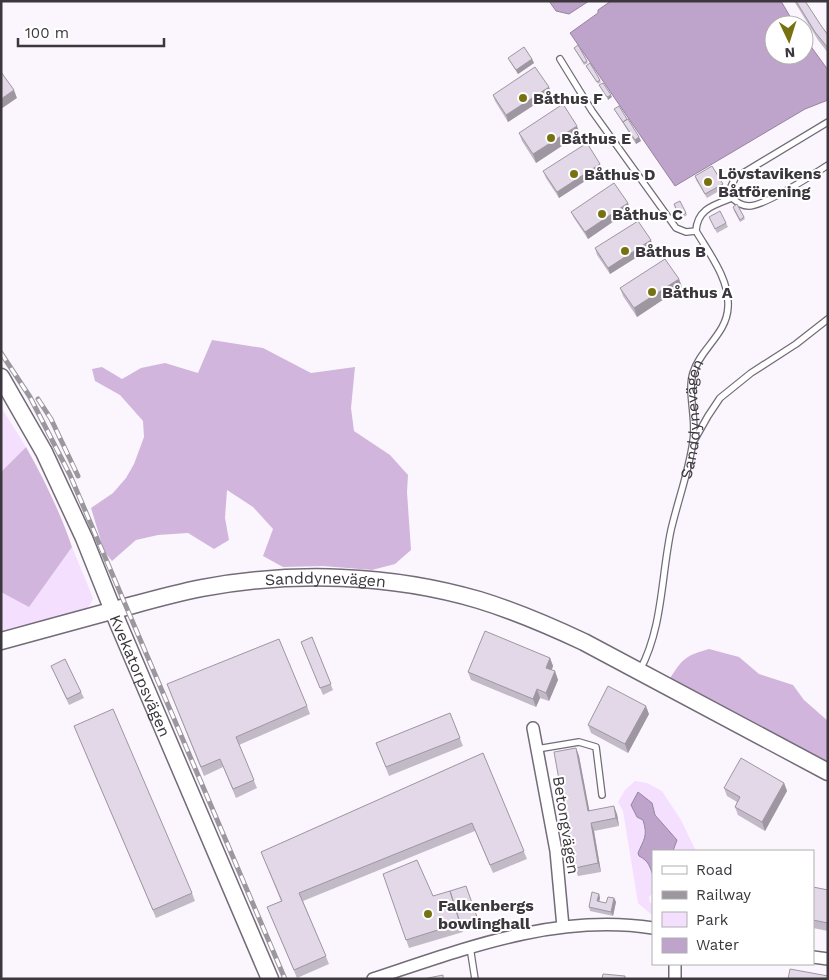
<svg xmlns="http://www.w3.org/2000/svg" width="829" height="980" font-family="'Work Sans',sans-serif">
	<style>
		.green { fill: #f5dfff }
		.forest { fill: #d1b5dd }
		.water { fill: #bea3ca; stroke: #9783a0 }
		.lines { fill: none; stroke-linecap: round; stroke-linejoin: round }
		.lane-casing { stroke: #746b79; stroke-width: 8 }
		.street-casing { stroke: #746b79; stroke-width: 14 }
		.secondary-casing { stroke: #746b79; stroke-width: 19 }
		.lane { stroke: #fff; stroke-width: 5.5 }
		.street { stroke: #fff; stroke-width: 11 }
		.secondary { stroke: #fff; stroke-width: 16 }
		.rail-casing { stroke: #9c979e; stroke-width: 5 }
		.rail { stroke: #fff; stroke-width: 3; stroke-dasharray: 9; stroke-linecap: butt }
		.wall { fill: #c2bac7 }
		.shaded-wall { fill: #9e97a2 }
		.building { fill: #e2d8e7; stroke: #9e97a2 }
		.poi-dot { fill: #787112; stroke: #fff; stroke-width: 2 }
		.labels { text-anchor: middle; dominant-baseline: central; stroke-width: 4; stroke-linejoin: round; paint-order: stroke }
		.poi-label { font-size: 16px; font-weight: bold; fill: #3b373d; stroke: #fff; text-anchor: start }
		.street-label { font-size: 16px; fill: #3b373d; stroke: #fff }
	</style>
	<rect width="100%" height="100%" fill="#fbf6fd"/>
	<path class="green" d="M1,407L26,447L1,472Z
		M72,547L93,598L90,605L85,609L1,632V592L29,606Z
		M635,781L647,783L662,791L681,820L696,851H673L677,840L655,815L652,803L638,792C641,808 651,838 639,850V856L646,859L653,876V893L649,897L650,903H653V916L638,903L623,811L618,802L625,790Z"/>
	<path class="forest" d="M212,340L263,348L311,373L355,367L351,408L354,431L390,455L408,475L407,492L411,550L395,564L372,570L323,566L283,567L263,556L273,529L253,507L227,490L225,518L229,540L214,549L188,533L158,535L136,540L112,561L104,551L91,508L113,493L126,478L134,464L144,437L143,421L120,395L95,381L92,369L102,367L122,379L141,368L165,363L198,373Z
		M26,447C44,479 60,512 72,547L29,607L1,592V472Z
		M709,649L739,657L759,674L793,685L804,700L828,721V765L669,680C683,658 685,656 709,649Z"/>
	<path class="water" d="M549,1H589L569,14L556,11Z
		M611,1H781L795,25H774V55H804V37L828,70V100L805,109L675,186L570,33L598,13V10Z
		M638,792L652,803L655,815L677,840L673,851H653V876C650,867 649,861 639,856L638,853C644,839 648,836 643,820L637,817L631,805Z"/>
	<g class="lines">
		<g class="lane-casing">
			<g id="lane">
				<path d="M560,59L592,111L676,228L686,232L696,231"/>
				<path d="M828,122L735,178L730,189L732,198C738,203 742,206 749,206C764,206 814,174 828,165"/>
				<path d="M695,439L708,416L720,398L751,373L796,344L828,319"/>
				<path id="s1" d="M640,670C663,627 661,577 671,530C678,500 689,471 693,441C697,420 687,392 693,373C700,349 727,334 728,307C730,280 709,253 696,231C697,209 714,205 732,198"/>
				<path d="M537,749L579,742L596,747L602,795"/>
				<path d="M470,947L475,979"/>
			</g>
		</g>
		<g class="street-casing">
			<path id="street" d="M533,728L556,851L563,927
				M813,957L828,959
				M373,979C464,949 556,913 653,928
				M675,979V964"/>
		</g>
		<g class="secondary-casing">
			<g id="secondary">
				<path id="s2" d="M1,377L44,452L84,538L118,623L270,979"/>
				<path id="s3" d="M1,641C38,631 74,621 111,611C141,603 171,594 202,588C293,571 390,574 479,600C515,611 550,626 584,642L828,772"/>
			</g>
		</g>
		<use href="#lane" class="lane"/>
		<use href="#street" class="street"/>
		<use href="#secondary" class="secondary"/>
		<g class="rail-casing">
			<path id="rail" d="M1,353L30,397L70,475L285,979
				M38,399L51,419L78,476"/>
		</g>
		<use href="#rail" class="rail"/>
	</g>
	<path class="wall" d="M794,1H805L822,27L828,35V53L818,40Z
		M574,48L587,61L588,63L584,65Z
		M508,58L532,59L534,63L518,74L510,62Z
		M586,66L600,80L601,82L598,84Z
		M549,87L551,94L508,122L495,101L493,95Z
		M614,109L639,137L641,141L636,144Z
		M519,133L580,134L536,163L522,141Z
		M602,170L559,198L546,178L543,171Z
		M695,176L723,184L724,188L707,198L696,180Z
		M628,203L630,210L588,239L574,218L571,212Z
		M674,206L686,213L687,215L681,219Z
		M733,209L744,217L745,219L740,222Z
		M709,217L726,223L728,227L717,233Z
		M653,247L610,274L597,255L595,248Z
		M679,279L682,287L637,317L623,296L620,288Z
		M312,637L333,690L323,695L301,642Z
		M550,658L553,666L552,670L555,671L558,680L549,701L540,698L536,707L471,680L468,672Z
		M51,666L81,692L84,698L69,705Z
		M170,692L307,706L310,714L239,745L257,788L236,798L223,767L204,776Z
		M450,713L463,746L389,776L376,743Z
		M649,714L628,753L591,733L588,725Z
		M74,726L192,893L195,901L156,918Z
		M576,748L579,756L589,810L617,814L619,826L594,831L601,872L578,876L575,868Z
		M483,753L527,859L493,873L475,831L303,901L329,964L297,978L267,907L281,901L261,852Z
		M784,783L787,791L765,831L738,815L735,807L737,802L727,796L724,788Z
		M383,874L433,896L451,893L466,886L479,924L462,929V928L463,932L409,948Z
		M813,887L828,890V931L813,928Z
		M599,894L600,898L599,902L606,903L614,898L616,902L613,916L590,911L589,907Z"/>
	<path class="shaded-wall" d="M532,59L534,63L518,74L516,70Z
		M549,87L551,94L508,122L506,115Z
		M14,90L17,98L1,109V99Z
		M611,95L612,97L608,100L607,97Z
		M577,126L580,134L536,163L533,154Z
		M639,137L641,141L636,144L635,140Z
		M600,164L602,170L559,198L557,192Z
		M628,203L630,210L588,239L585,232Z
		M651,240L653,247L610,274L608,268Z
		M679,279L682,287L637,317L634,308Z
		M550,658L553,666L549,676L546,668Z
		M555,671L558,680L549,701L546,693Z
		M537,689L540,698L536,707L533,699Z
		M646,706L649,714L628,753L625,744Z
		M576,748L579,756L591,819L588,811Z
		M784,783L787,791L765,831L762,822Z
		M614,806L617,814L619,826L616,818Z
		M591,823L594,831L601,872L598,863Z
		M599,894L600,898L598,905L597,901Z
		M614,898L616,902L613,916L611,912Z"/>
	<path class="building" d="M796,1H805L822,27L828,35V48L815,32Z
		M578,45L587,61L584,63L574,48Z
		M524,47L532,59L516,70L508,58Z
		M590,63L600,80L597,82L586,66Z
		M535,67L549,87L506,115L493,95Z
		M1,72L14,90L1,99Z
		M603,83L611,95L607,97L599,85Z
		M563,104L577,126L533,154L519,133Z
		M619,106L627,119L623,122L614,109Z
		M628,119L639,137L635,140L623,122Z
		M587,143L600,164L557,192L543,171Z
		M712,166L723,184L705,194L695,176Z
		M614,183L628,203L585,232L571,212Z
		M680,201L686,213L680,217L674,204Z
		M737,204L744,217L740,220L733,207Z
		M720,211L726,223L715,229L709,217Z
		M638,221L651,240L608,268L595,248Z
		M665,259L679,279L634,308L620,288Z
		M485,631L550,658L546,668L555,671L546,693L537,689L533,699L468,672Z
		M312,637L331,684L320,688L301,642Z
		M279,639L307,706L236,737L254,780L233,789L220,759L201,767L167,684Z
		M65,659L81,692L67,699L51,666Z
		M608,686L646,706L625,744L588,725Z
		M113,709L192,893L153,910L74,726Z
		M450,713L460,738L386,767L376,743Z
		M576,748L588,811L614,806L616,818L591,823L598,863L575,868L554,752Z
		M483,753L524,851L490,865L472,823L299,893L326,956L294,970L267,907L282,901L261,852Z
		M741,758L784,783L762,822L735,807L740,797L724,788Z
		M417,860L433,896L450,891L460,923L406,940L383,874Z
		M466,886L477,917L460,923L450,891Z
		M813,887L828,890V923L813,920Z
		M592,892L599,894L597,901L606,903L608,897L614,898L611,912L589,907Z
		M790,969L828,976V979H788Z
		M603,974L625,976V979H602Z
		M443,975V979H423Z"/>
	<g class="poi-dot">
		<circle cx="523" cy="98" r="5"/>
		<circle cx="551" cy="138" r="5"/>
		<circle cx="574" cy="174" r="5"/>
		<circle cx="708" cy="182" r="5"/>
		<circle cx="602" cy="214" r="5"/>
		<circle cx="625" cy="251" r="5"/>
		<circle cx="652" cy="292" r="5"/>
		<circle cx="428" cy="914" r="5"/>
	</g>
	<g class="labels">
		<g class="poi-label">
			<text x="533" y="98">Båthus F</text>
			<text x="561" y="138">Båthus E</text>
			<text x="718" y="173">Lövstavikens<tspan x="718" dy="18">Båtförening</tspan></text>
			<text x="584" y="174">Båthus D</text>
			<text x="612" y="214">Båthus C</text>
			<text x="635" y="251">Båthus B</text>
			<text x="662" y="292">Båthus A</text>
			<text x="438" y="905">Falkenbergs<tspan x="438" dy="18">bowlinghall</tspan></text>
		</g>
		<g class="street-label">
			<text stroke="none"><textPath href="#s1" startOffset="258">Sanddynevägen</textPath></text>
			<text stroke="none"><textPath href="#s3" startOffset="332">Sanddynevägen</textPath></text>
			<text stroke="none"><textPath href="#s2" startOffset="330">Kvekatorpsvägen</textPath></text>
			<text transform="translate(566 825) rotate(81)">Betongvägen</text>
		</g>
	</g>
	<rect width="829" height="980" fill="none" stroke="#3b373d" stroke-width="5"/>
	<rect x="652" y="850" width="162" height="115" fill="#ffffff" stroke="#b1afb1"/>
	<rect x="662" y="866" width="25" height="8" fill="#ffffff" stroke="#b1afb1"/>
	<text x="696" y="875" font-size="15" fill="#3b373d">Road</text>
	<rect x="662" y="891" width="25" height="8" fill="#9c979e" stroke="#b1afb1"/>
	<text x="696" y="900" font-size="15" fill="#3b373d">Railway</text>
	<rect x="662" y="912" width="25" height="15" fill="#f5dfff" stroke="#b1afb1"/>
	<text x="696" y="925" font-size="15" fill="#3b373d">Park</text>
	<rect x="662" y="938" width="25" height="15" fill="#bea3ca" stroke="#b1afb1"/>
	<text x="696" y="950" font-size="15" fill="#3b373d">Water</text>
	<g transform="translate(789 40) rotate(176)"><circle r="24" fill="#ffffff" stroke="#b1afb1"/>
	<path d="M0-4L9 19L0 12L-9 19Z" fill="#787112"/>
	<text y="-8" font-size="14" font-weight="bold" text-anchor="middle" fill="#3b373d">N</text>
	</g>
	<path d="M18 38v8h146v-8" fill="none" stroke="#3b373d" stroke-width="2.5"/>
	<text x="25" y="38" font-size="15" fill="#3b373d" stroke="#ffffff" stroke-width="4" paint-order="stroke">100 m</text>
</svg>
